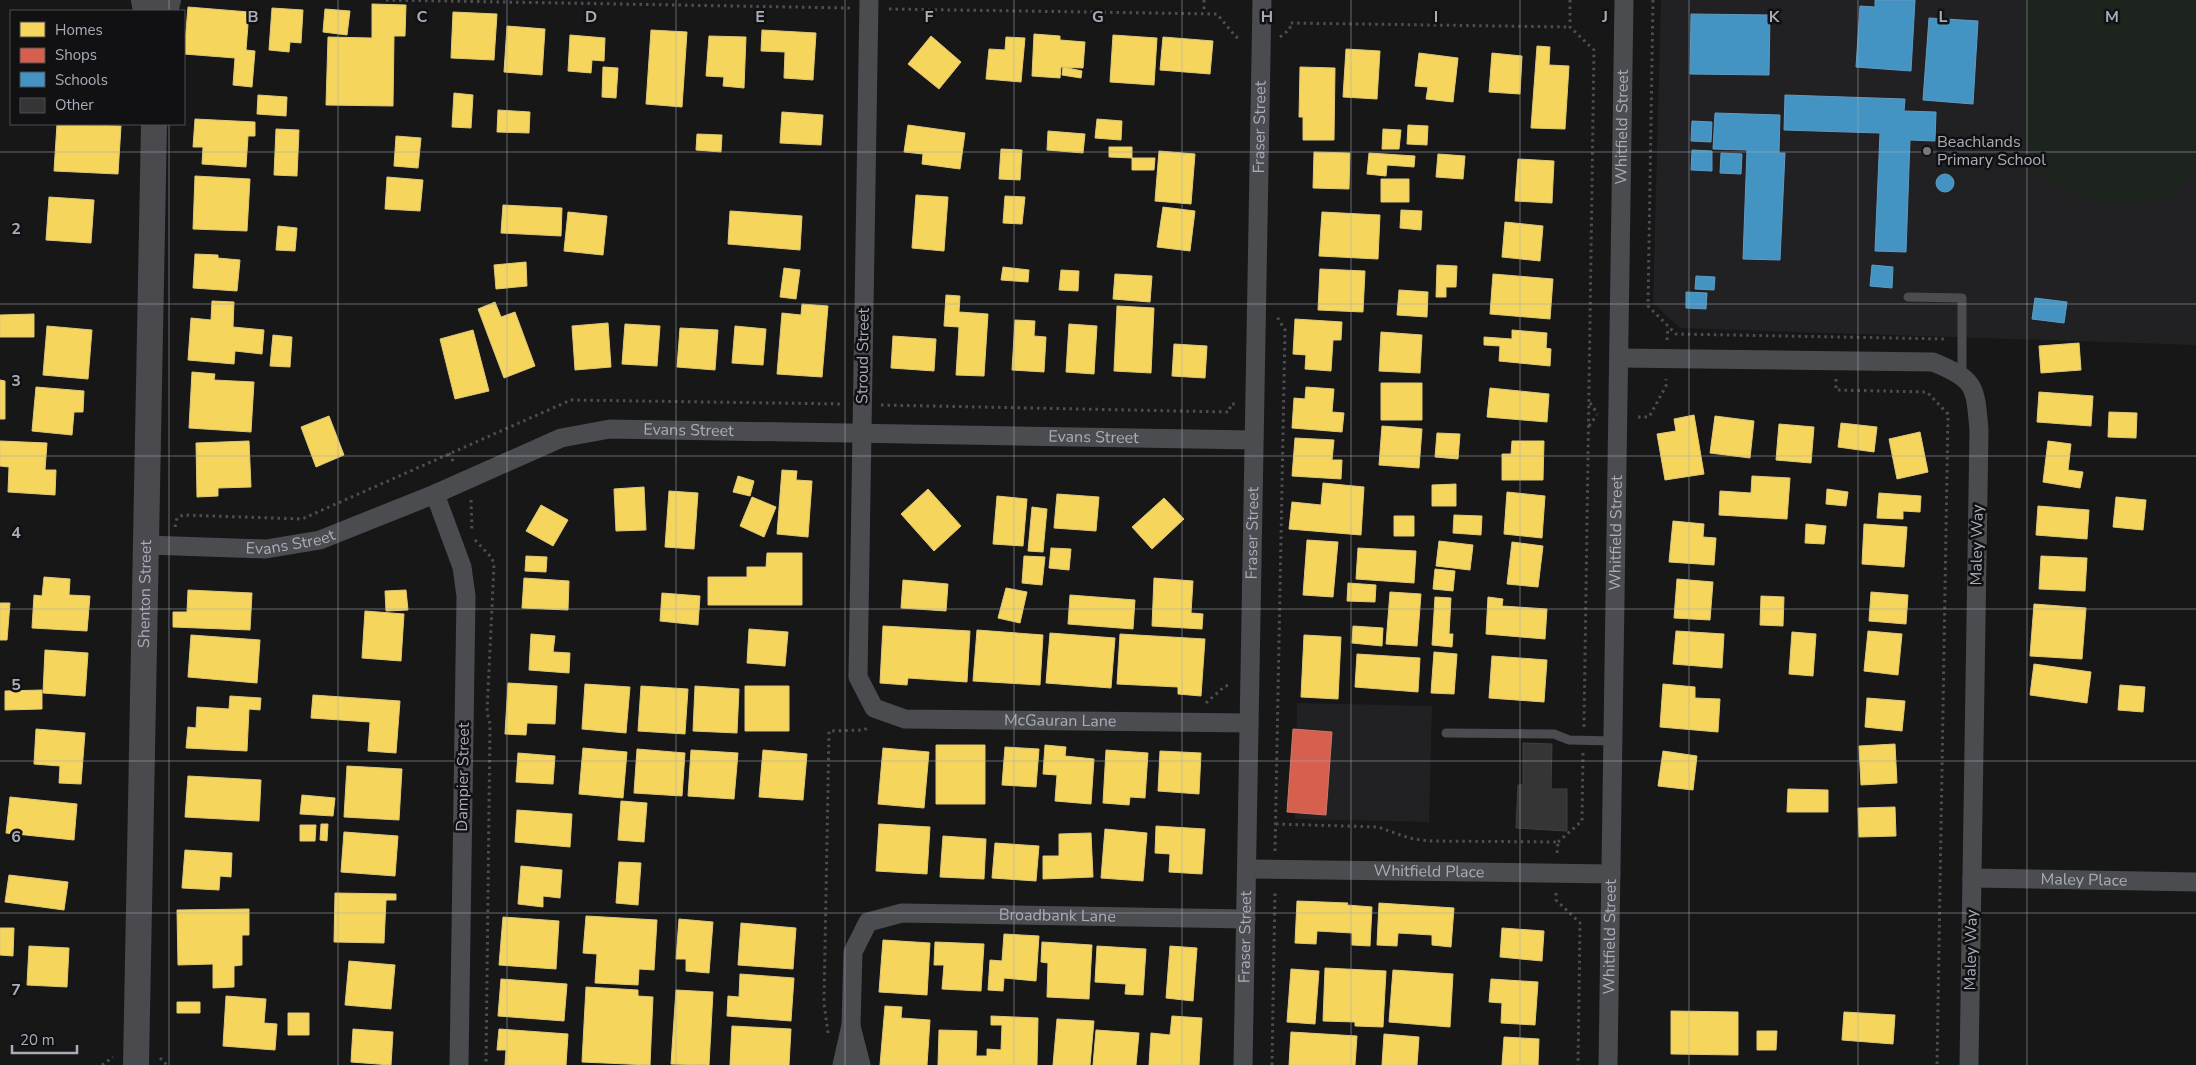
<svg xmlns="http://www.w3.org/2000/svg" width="2196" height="1065" font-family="'Nunito Sans',sans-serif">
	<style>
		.built { fill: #212123 }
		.green { fill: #1d241e }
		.homes { fill: #f6d55c; stroke: #dfc978 }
		.shops { fill: #d6604d; stroke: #c8776d }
		.schools { fill: #4393c3; stroke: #619bc0 }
		.building { fill: #353536; stroke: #3f4043 }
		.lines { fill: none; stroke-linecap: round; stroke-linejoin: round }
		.path { stroke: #4d4e52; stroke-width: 3; stroke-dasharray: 2.5 4; stroke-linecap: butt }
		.lane { stroke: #4b4c50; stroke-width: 9 }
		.street { stroke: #4b4c50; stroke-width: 19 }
		.secondary { stroke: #4a4a4e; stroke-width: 26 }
		.grid { fill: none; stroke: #a8adb8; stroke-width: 1; stroke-opacity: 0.55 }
		.poi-dot { fill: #757880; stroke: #111113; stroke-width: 2 }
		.labels { text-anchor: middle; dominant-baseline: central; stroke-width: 5; stroke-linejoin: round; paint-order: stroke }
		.street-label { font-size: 16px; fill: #a8adb8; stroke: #111113 }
		.poi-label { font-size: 16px; fill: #a8adb8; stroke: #111113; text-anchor: start }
		.grid-label { font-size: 16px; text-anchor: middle; font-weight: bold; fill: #a8adb8; stroke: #111113; stroke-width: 5; stroke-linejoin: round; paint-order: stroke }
	</style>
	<rect width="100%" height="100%" fill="#171717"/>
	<path class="built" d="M1661,0H2196V345L1680,328L1653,303Z
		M1297,703L1432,706L1429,822L1295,819Z"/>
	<path class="green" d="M2028,0H2196C2196,42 2196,84 2196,125C2196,137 2196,156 2195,167C2174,221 2075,210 2042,175C2032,164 2029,150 2025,137Z"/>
	<path class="homes" d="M372,4L406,5L405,36H394L393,106L326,105L328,37L372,38Z
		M188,7L249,12L246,50L255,51L252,87L233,85L235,58L184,54Z
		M272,8L303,10L301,43L290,42L289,52L269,50Z
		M325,9L350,11L347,35L323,32Z
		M453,12L497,14L494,60L451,58Z
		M507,26L545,29L542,75L504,72Z
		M651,30L687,32L682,107L646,104Z
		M762,30L816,33L813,80L784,78L785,52L761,51Z
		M1034,34L1060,36V40L1085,42L1083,68L1061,67L1060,78L1032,76Z
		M570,35L605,38L604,61L592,60L591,73L568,71Z
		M1113,35L1157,38L1154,85L1110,82Z
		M709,36L746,37L744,88L723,86L724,77L706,76Z
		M931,36L961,62L939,89L908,64Z
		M1006,37L1025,38L1021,82L986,79L989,49L1005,50Z
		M1163,37L1213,41L1210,74L1160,70Z
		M1537,46L1550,47L1549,65L1569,66L1565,129L1531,128Z
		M1346,49L1380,51L1377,99L1343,97Z
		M1419,53L1458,58L1453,102L1426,99L1428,87L1415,86Z
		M1492,53L1522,56L1520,94L1489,92Z
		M603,67L618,68L616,98L602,97Z
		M1063,67L1082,71L1081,78L1062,75Z
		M1300,67L1335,68L1334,140H1303V117H1299Z
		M454,93L473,95L471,128L452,127Z
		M258,95L287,97L286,116L257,114Z
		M498,110L530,112L529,133L497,132Z
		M782,112L823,115L821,145L780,143Z
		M195,119L255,122V136H248L246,167L202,164L203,147H193Z
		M1097,119L1122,121L1121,140L1095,138Z
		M57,124L121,126L118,174L54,171Z
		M908,125L965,133L960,169L922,164L923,154L904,152Z
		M1408,125L1428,126L1427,145L1407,144Z
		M276,129L299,130L297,176L274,175Z
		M1383,129L1401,130L1399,149H1382Z
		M1048,131L1085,134L1083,153L1047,150Z
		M697,134L722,135L721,152L696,150Z
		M396,136L421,138L418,168L394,166Z
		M1109,147H1132V158L1109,157Z
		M1001,149L1022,150L1020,180L999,179Z
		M1159,151L1195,154L1191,204L1155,201Z
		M1314,152L1350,153L1349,189L1313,188Z
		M1369,153L1415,156L1414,167L1387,165L1386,176L1367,174Z
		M1438,154L1465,156L1463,179L1436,177Z
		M1132,158H1155L1154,170H1132Z
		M1518,159L1554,161L1552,203L1515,201Z
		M195,176L250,179L247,231L193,229Z
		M387,177L423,180L420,211L385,209Z
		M1381,179H1409V202H1381Z
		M916,195L948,197L944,251L912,248Z
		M1005,196L1025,197L1022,224L1003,223Z
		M49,197L94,200L91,243L46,240Z
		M503,205L562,208L561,236L501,233Z
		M1163,207L1195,211L1190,251L1157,247Z
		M1401,210L1422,211L1421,230L1400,228Z
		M730,211L802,216L800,250L728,244Z
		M568,212L607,216L603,255L564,251Z
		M1322,212L1380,215L1378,259L1319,256Z
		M1505,222L1543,226L1540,261L1502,257Z
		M278,226L297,228L295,251L276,250Z
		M195,254L218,255V258L240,260L237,291L193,288Z
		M526,262L527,286L496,289L494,265Z
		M1437,265L1457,266L1456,287H1446V297H1436Z
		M1003,267L1029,270L1028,282L1001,280Z
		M784,268L800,270L796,299L780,297Z
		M1320,269L1365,271L1363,312L1318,310Z
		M1061,270L1079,271L1078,291L1059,290Z
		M1115,274L1152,276L1150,302L1113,299Z
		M1493,274L1553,279L1550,319L1490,314Z
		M1399,290L1428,292L1427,317L1397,315Z
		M946,295L960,296L959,312L988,314L984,376L956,375L959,327L944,326Z
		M212,301L234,302L233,327L264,330L262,354L235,351L234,364L188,360L191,318L211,320Z
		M495,302L501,317L515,312L535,366L504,378L478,309Z
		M802,304L828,306L822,377L777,374L782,313L801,315Z
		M1117,306L1154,308L1151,373L1114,371Z
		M34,314V337H0V315Z
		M1295,319L1342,322L1341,340H1333L1331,371L1305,369L1306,355L1293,354Z
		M1015,320L1035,321L1034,336L1046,337L1044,372L1012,370Z
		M608,323L611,367L575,370L572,326Z
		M625,324L660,326L657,366L622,364Z
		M1069,324L1097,326L1094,374L1066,372Z
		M47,326L92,330L88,379L43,375Z
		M735,326L766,329L763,365L732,363Z
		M680,328L718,330L715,370L677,367Z
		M473,330L489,391L455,399L440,339Z
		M1512,330L1547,333L1546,348L1551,349L1550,366L1499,361L1500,346L1484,345V337L1512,339Z
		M1381,332L1422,335L1420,373L1379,371Z
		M273,335L292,337L290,367L270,366Z
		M893,336L936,339L934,371L891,368Z
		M2079,343L2081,370L2041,373L2039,346Z
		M1174,344L1207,346L1205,378L1172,376Z
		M192,372L215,374L214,380L254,382L251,432L189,428Z
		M0,380L5,381V419H0Z
		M1381,383H1422V420H1381Z
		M36,387L84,391L83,412H74L72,435L32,431Z
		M1306,387L1334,389L1332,412L1344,413L1342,432L1292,428L1294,398L1305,399Z
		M1490,388L1549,394L1547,422L1487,417Z
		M2039,392L2093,396L2091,426L2037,422Z
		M2109,412L2137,413L2136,438L2108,437Z
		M1694,415L1704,474L1665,480L1657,434L1676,431L1674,419Z
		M329,416L344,455L316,467L301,427Z
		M1715,416L1754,421L1750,458L1710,453Z
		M1841,423L1877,427L1874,452L1838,447Z
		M1779,424L1814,427L1811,463L1776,460Z
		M1382,426L1422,429L1419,468L1379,465Z
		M1920,432L1928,472L1897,479L1889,439Z
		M1437,433L1460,434L1458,459L1435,457Z
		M1295,438L1334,440L1332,460H1342L1341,479L1292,476Z
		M0,441L47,443L45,470H56L55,495L8,492L9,467L0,466Z
		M249,441L251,487L218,488V496L197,497L196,443Z
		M1512,441H1544L1543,480H1502V454H1511Z
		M2048,441L2071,444L2068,470L2083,472L2080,488L2043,482Z
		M782,470L797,471L796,480L812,481L808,537L777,534Z
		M738,476L754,481L750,496L733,492Z
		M1752,476L1790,478L1787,519L1719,515L1720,491L1751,493Z
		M1323,483L1364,487L1361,535L1289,529L1292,502L1321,505Z
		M1456,484V506H1432V485Z
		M644,487L646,530L616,531L614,489Z
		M928,489L961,526L934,551L901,514Z
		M1827,489L1848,492L1846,506L1826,504Z
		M669,491L698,493L694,549L665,547Z
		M1507,492L1545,496L1542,538L1504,534Z
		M1879,493L1921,496L1920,512L1903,511V519L1877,518Z
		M1057,494L1099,497L1096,531L1054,528Z
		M997,496L1027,499L1023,546L993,544Z
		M752,497L776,507L764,537L740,526Z
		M2116,497L2146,500L2143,530L2113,527Z
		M1164,498L1184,519L1152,549L1132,527Z
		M541,505L568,520L553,546L526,531Z
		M2038,506L2089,510L2087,539L2036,535Z
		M1032,507L1047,509L1043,552L1028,551Z
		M1454,515L1482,516L1481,535L1453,533Z
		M1394,516H1414V536H1394Z
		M1673,521L1704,524L1703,537L1716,538L1714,565L1669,562Z
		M1806,524L1826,526L1824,544L1805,543Z
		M1864,524L1907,527L1904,567L1862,564Z
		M1307,540L1338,542L1333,597L1303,595Z
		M1439,541L1473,545L1470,570L1436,566Z
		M1512,542L1543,546L1538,587L1507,584Z
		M1051,548L1071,549L1069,570L1049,568Z
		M1358,548L1416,551L1414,583L1356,579Z
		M767,553H802V605H708V577H747V567H766Z
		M526,556L547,557L546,572L525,571Z
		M1024,556L1045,557L1042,585L1022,583Z
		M2041,556L2087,558L2085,591L2039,589Z
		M1435,569L1455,571L1453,591L1433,589Z
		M44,577L70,579L69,595L90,596L87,631L32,628L34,595L42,596Z
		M524,578L569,581L568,610L522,608Z
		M1154,578L1193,581L1191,613L1203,614L1202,629L1152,626Z
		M1677,579L1713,582L1710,620L1674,618Z
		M903,580L948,584L946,611L901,608Z
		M1348,583L1376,585L1375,602L1347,601Z
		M1006,588L1027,592L1020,623L998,618Z
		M188,590L252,593L250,630L173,627V612H187Z
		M406,590L408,610L386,611L385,591Z
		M1390,592L1421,594L1417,646L1386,644Z
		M1871,592L1908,595L1906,624L1869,621Z
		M662,593L700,596L698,625L660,621Z
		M1070,595L1135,600L1133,629L1068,624Z
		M1761,596L1784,597L1783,626L1760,625Z
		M1435,597L1451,598L1449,634H1453L1452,647L1432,645Z
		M1488,597L1503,599L1502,606L1547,609L1545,639L1486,634Z
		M0,603H10L7,640H0Z
		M2034,604L2086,608L2082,659L2030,656Z
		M365,611L404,614L401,661L362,658Z
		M883,626L970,631L967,682L908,678L907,685L880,683Z
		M1353,626L1383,628L1382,646L1352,643Z
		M749,629L788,632L785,666L747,663Z
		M977,630L1043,635L1040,685L973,681Z
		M1676,631L1724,634L1722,668L1673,664Z
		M1868,631L1902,634L1898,675L1864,671Z
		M1792,632L1816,634L1813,676L1789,674Z
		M1050,633L1115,638L1111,688L1046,683Z
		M531,634L555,636L553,652L570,653L569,673L529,670Z
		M1120,634L1205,639L1201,696L1178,694V687L1117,684Z
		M191,635L260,640L257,683L188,677Z
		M1304,635L1341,637L1338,699L1301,697Z
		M45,650L88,653L85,696L43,693Z
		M1434,652L1457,654L1454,694L1431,693Z
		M1357,654L1420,658L1418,692L1355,687Z
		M1492,656L1547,660L1544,702L1489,698Z
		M2034,664L2091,672L2087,703L2030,695Z
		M508,683L557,686L555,724L527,723L526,735L505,734Z
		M585,684L630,687L626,733L582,729Z
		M1663,684L1695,687V698L1720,699L1718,732L1660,727Z
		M2120,685L2145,687L2143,712L2118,710Z
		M641,686L688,689L685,734L638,731Z
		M695,686L739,689L737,733L693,731Z
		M745,686H789V731H745Z
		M42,690V709L5,710V691Z
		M313,695L400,701L396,753L368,751L370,722L311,718Z
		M230,696L261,698L260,710L249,709L247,751L186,748L188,727L196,728L197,707L229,709Z
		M1867,698L1905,701L1902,731L1865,727Z
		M36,729L85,733L81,784L59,783L60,766L34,764Z
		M1895,744L1897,783L1861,785L1859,746Z
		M936,745H985V804H936Z
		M1045,745L1066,747L1065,756L1094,759L1091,804L1055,801L1057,775L1043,774Z
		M1005,747L1039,749L1036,787L1002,785Z
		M583,748L627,752L623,798L579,794Z
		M883,748L929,752L924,808L878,804Z
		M637,749L685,753L682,796L634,793Z
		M691,750L738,753L734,799L688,796Z
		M763,750L807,754L803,800L759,797Z
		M1106,750L1148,753L1145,798L1130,797L1129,805L1103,803Z
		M1160,751L1201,753L1199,794L1158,791Z
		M1663,751L1697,756L1693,790L1658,786Z
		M518,753L555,756L553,784L516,782Z
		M347,766L402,769L399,820L344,817Z
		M188,776L261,780L259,821L185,817Z
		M1788,789L1828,790V812H1787Z
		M302,795L335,798L333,816L300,814Z
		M10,797L77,804L74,840L6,833Z
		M621,801L647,803L644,842L618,840Z
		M1895,807L1896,836L1859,837L1858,808Z
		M517,810L572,814L570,847L515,842Z
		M321,824H328L327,841L320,840Z
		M879,824L930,827L927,874L876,871Z
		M300,825H316L315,841H300Z
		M1156,826L1205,829L1202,874L1169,872L1170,854L1155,853Z
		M1105,829L1147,833L1143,881L1101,878Z
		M344,832L398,836L395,876L341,872Z
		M1091,833L1093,877L1043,879V856H1059V834Z
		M943,836L986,839L984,879L940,877Z
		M995,843L1039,846L1036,881L992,878Z
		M185,850L232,853L231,877L220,876L219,890L182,888Z
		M619,862L641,863L638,905L616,903Z
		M521,866L562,870L560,898L543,896V907L518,904Z
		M9,875L68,882L64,910L5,902Z
		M335,893L396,894V900H386L384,943L334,942Z
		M1297,901L1348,903L1347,905L1372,907L1370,946L1352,945V933L1317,931L1316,944L1295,943Z
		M1379,903L1454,908L1451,947L1432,945V935L1398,933L1397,946L1377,945Z
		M249,909V935H242V965L234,966V987L213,988V964L178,965L177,910Z
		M586,916L657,920L654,970L639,969L638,985L595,983L597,954L583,953Z
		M503,917L559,921L556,969L499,965Z
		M679,919L713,922L709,973L686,971V959H676Z
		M741,923L796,928L793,969L738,965Z
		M0,928H14L13,956L0,955Z
		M1502,928L1544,931L1542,961L1500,957Z
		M1004,934L1039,936L1036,981L1004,978L1003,991L988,990L990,960L1002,961Z
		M883,940L930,943L927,995L879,992Z
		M935,942L984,944L981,991L942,989L944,965H934Z
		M1042,942L1092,945L1089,999L1047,997L1048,963L1041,962Z
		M29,946L69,948L67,987L27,985Z
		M1097,946L1146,949L1143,995L1125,994L1126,984L1095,982Z
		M1170,946L1197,948L1193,1001L1166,998Z
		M349,961L395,965L391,1009L345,1005Z
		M1325,968L1386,971L1383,1027L1355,1026V1022L1323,1021Z
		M1291,969L1319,971L1315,1024L1287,1022Z
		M1393,970L1453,974L1450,1027L1389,1022Z
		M740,974L794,978L791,1021L727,1016L728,996L739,997Z
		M501,979L567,984L564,1021L498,1016Z
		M1491,979L1538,982L1535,1025L1501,1023L1502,1003L1489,1002Z
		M586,987L638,990V996L653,997L650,1065L582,1062Z
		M676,990L713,992L709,1065L671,1064Z
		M226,996L266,999L264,1023L277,1024L275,1050L223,1046Z
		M177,1002H200V1013H177Z
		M885,1006L902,1007L901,1018L930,1020L927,1065H880Z
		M1671,1011L1738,1012V1055L1671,1054Z
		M1844,1012L1895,1015L1893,1044L1842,1040Z
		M288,1013H309V1035H288Z
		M991,1016L1038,1018L1037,1065H938L939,1030L977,1031L976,1056H987V1049L1001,1050L1002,1025H991Z
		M1172,1016L1202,1018L1199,1065H1149L1151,1033L1170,1035Z
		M1057,1019L1094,1021L1090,1065H1053Z
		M732,1026L791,1029L789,1065H730Z
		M353,1029L393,1032L391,1065L351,1062Z
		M499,1029L568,1034L566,1065H505L506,1050H497Z
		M1096,1030L1139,1033L1136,1065H1093Z
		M1757,1031H1777L1776,1050H1757Z
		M1291,1032L1357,1036L1355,1065H1289Z
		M1384,1034L1419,1037L1417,1065H1382Z
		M1504,1037L1539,1039L1538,1065H1502Z"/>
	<path class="shops" d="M1293,729L1332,732L1326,815L1287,812Z"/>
	<path class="schools" d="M1875,0H1915L1911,71L1856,67L1860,6L1875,7Z
		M1691,14L1770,15L1769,75L1690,74Z
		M1929,18L1978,21L1973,104L1923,100Z
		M1785,95L1905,99L1904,111L1936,112L1935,141L1910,140L1906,252L1875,251L1880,133L1784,130Z
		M1715,113L1780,115L1779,153H1785L1780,260L1743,259L1747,150L1713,149Z
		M1692,121L1712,122L1711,142L1691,141Z
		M1692,150L1712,151V171L1691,170Z
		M1721,153L1742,154L1741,174L1720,173Z
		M1936 183a9 9 0 1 1 18 0a9 9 0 1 1-18 0Z
		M1872,265L1893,267L1892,288L1870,286Z
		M1696,276L1715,277L1714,290L1695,289Z
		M1686,292L1707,293L1706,309L1686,308Z
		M2035,298L2067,302L2064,323L2032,319Z"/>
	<path class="building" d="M1523,743L1552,744L1551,789H1567V831L1516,828L1518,785H1523Z"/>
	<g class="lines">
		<path class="path" d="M386,0L850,8
			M1204,0V13
			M1570,0V27L1594,50L1584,727
			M1653,0L1648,306L1676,334L1947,339
			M889,9L1217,14L1236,37H1242
			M1280,37L1290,29V23L1570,27
			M1667,340L1668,327
			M1836,379V390L1927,392L1948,414L1937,1065
			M1590,403L1598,414
			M881,405L1229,412L1231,404H1236
			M1638,417H1649L1666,386V379
			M1589,426L1597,415
			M449,453L454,463
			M471,500L472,532
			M175,527L177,518L183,515L302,519L571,400L843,404
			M475,540L492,558L494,565L487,712L490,724L486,1065
			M1206,703L1225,686L1231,685
			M1276,824L1378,827L1409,838L1428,841L1558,842L1557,854
			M1558,842L1582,821L1583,753
			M1275,851L1285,330L1276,315
			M1556,893V900L1580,923L1578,1065
			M828,1033L824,1003L829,731L864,730L869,727
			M160,1058L167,1065
			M102,1065L113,1057
			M1272,1065L1275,890"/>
		<path class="lane" d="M1908,297L1962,298V374
			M1446,733L1554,734L1569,740L1613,741"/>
		<g class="street">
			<path id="s1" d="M869,0L858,677L874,708L905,719L1249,723"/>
			<path d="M1620,358L1933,362C1976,380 1975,385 1979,430L1969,1065"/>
			<path d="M435,494L462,567L466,596L459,1065"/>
			<path id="s2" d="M147,545L266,549L320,540L435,494L561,438L610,429L1253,440"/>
			<path id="s3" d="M1247,869L1611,874"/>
			<path id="s4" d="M1972,878L2196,882"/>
			<path d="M851,1026L861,1065"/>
			<path id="s5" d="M842,1065L851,1025L853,952L868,922L902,913L1246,919"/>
			<path id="s6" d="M1243,1065L1262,0"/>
			<path id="s7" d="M1608,1065L1624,0"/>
		</g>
		<g class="secondary">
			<path d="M144,0L146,11"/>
			<path d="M165,11L168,0"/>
			<path id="s8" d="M136,1065L154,124"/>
		</g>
	</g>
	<path class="grid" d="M169,0V11M338,0V1065M507,0V1065M676,0V1065M845,0V1065M1014,0V1065M1182,0V1065M1351,0V1065M1520,0V1065M1689,0V1065M1858,0V1065M2027,0V1065M169,124V1065M0,152H2196M0,304H2196M0,456H2196M0,609H2196M0,761H2196M0,913H2196"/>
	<circle class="poi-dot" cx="1927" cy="151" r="5"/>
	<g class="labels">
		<g class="street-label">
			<text stroke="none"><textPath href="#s6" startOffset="938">Fraser Street</textPath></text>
			<text stroke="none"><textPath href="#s7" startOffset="938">Whitfield Street</textPath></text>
			<text transform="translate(863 356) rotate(-89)">Stroud Street</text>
			<text stroke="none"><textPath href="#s2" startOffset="564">Evans Street</textPath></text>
			<text stroke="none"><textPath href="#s2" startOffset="969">Evans Street</textPath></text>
			<text stroke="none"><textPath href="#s6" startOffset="532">Fraser Street</textPath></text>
			<text stroke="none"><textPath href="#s7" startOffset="532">Whitfield Street</textPath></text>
			<text stroke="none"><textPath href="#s2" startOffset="144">Evans Street</textPath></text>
			<text transform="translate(1977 545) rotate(-89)">Maley Way</text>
			<text stroke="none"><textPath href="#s8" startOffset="471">Shenton Street</textPath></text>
			<text stroke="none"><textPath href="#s1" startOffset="900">McGauran Lane</textPath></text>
			<text transform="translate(463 777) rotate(-89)">Dampier Street</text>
			<text stroke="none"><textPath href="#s3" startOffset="182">Whitfield Place</textPath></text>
			<text stroke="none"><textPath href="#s4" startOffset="112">Maley Place</textPath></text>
			<text stroke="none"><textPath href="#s5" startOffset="338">Broadbank Lane</textPath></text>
			<text stroke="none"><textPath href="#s6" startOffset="128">Fraser Street</textPath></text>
			<text stroke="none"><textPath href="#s7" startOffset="128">Whitfield Street</textPath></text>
			<text transform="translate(1971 950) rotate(-89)">Maley Way</text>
		</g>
		<g class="poi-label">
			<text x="1937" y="142">Beachlands<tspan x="1937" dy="18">Primary School</tspan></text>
		</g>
	</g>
	<g class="grid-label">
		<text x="253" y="22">B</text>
		<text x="422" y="22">C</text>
		<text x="591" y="22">D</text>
		<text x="760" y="22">E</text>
		<text x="929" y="22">F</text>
		<text x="1098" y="22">G</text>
		<text x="1267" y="22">H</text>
		<text x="1436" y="22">I</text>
		<text x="1605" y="22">J</text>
		<text x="1774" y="22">K</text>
		<text x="1943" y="22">L</text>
		<text x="2112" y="22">M</text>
		<text x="16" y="234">2</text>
		<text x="16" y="386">3</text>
		<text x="16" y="538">4</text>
		<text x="16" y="690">5</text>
		<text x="16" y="842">6</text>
		<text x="16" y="995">7</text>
	</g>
	<rect x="10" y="10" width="175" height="115" fill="#111113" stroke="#4d4f55"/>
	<rect x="20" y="22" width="25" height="15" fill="#f6d55c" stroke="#4d4f55"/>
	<text x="55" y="35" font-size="15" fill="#a8adb8">Homes</text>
	<rect x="20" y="48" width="25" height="15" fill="#d6604d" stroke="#4d4f55"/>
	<text x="55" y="60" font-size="15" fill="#a8adb8">Shops</text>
	<rect x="20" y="72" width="25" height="15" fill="#4393c3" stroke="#4d4f55"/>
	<text x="55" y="85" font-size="15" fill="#a8adb8">Schools</text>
	<rect x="20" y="98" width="25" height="15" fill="#353536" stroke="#4d4f55"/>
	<text x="55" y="110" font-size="15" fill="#a8adb8">Other</text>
	<path d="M12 1045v8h65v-8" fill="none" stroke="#a8adb8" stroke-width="2.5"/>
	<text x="20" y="1045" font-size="15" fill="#a8adb8" stroke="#111113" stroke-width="4" paint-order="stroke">20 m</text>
</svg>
